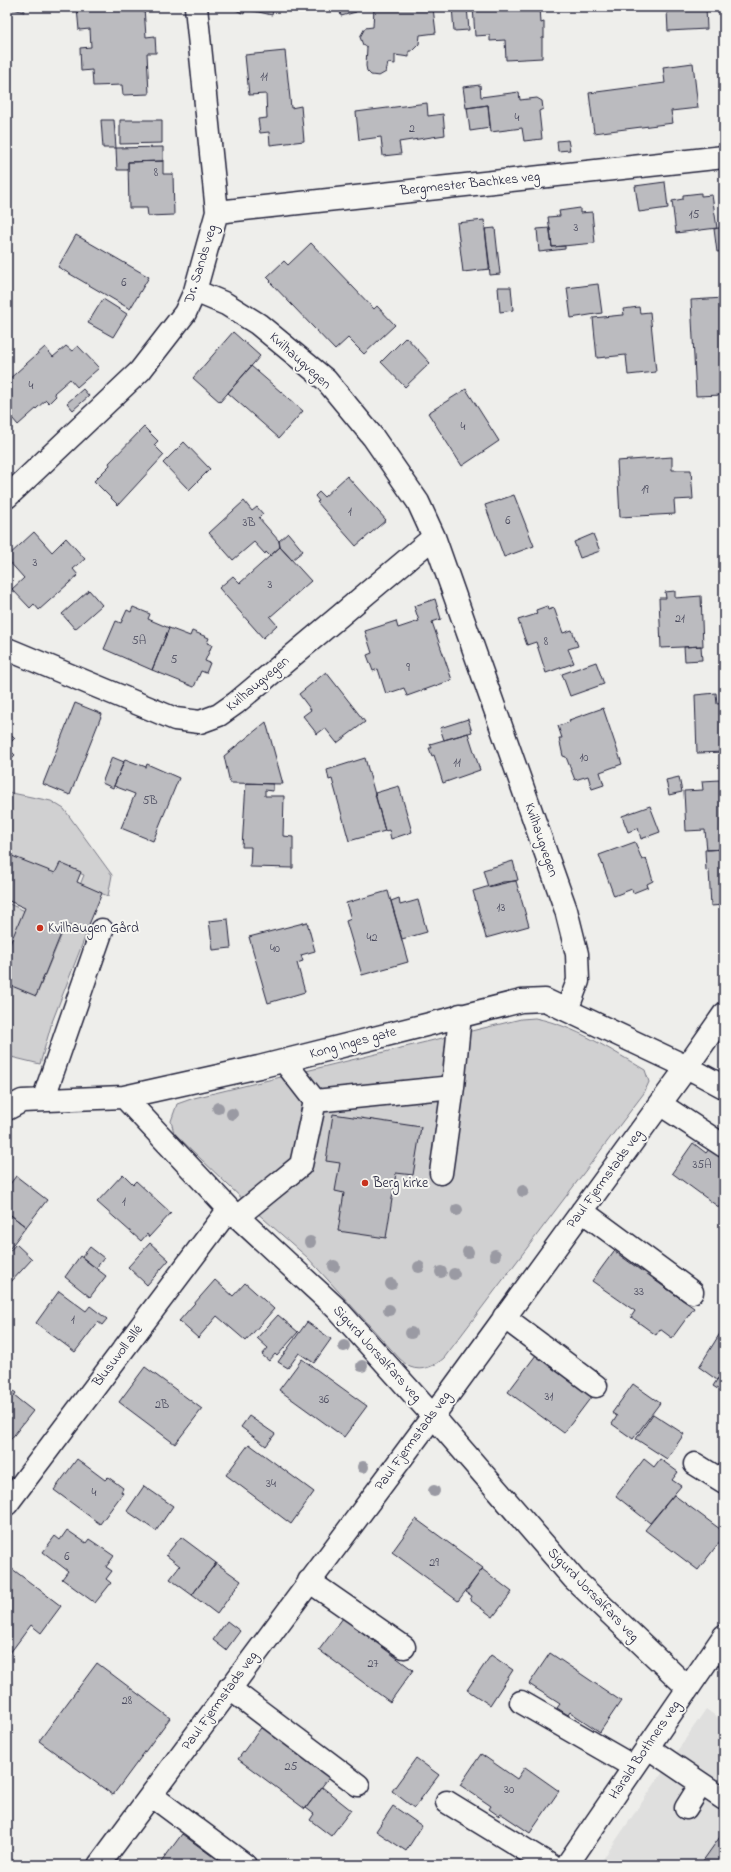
<svg xmlns="http://www.w3.org/2000/svg" width="731" height="1872" font-family="'Indie Flower',sans-serif">
	<style>
		.built { fill: #dfdfde }
		.green { fill: #d0d0d1; stroke: #797986 }
		.building { fill: #bbbbbf; stroke: #22223b }
		.lines { fill: none; stroke-linecap: round; stroke-linejoin: round }
		.minor-casing { stroke: #22223b; stroke-width: 25 }
		.minor { stroke: #f6f6f2; stroke-width: 22 }
		.tree { fill: #9a9aa3 }
		.poi-dot { fill: #c8321e; stroke: #f6f6f2; stroke-width: 1.5 }
		.labels { text-anchor: middle; dominant-baseline: central; stroke-width: 4; stroke-linejoin: round; paint-order: stroke }
		.number-label { font-size: 12px; fill: #48485c }
		.street-label { font-size: 14px; fill: #22223b; stroke: #f6f6f2 }
		.poi-label { font-size: 14px; fill: #22223b; stroke: #f6f6f2; text-anchor: start }
	</style>
	<rect width="100%" height="100%" fill="#eeeeeb"/>
	<filter id="ink" filterUnits="userSpaceOnUse"><feTurbulence type="fractalNoise" baseFrequency=".025" numOctaves="2"/><feDisplacementMap in="SourceGraphic" scale="8" xChannelSelector="R" yChannelSelector="G"/><feConvolveMatrix kernelMatrix="1 2 1 2 8 2 1 2 1" color-interpolation-filters="sRGB"/></filter>
	<g filter="url(#ink)">
		<path class="built" d="M706,1709L724,1722V1865H599Z"/>
		<path class="green" d="M7,792L51,801L64,809L112,875L108,896L80,885L84,875L63,866L58,876L7,880Z
			M7,903L25,911L7,952Z
			M66,924L87,932L52,1022L40,1064L7,1056V981L37,994Z
			M535,1018C575,1026 611,1050 645,1070L649,1082L644,1093L444,1358C435,1366 422,1372 410,1367C407,1366 403,1361 400,1359L308,1258L255,1211L174,1133L171,1121L177,1104L194,1098L521,1019Z"/>
		<path class="building" d="M7,7H25L24,12Z
			M144,7L146,37L155,36L156,53H147L149,94L123,95L122,85L93,86L92,70L81,71L80,48L91,47L90,29L79,30L77,8Z
			M230,7H274L272,15L245,9L244,14Z
			M339,7H354L356,12L341,16Z
			M374,7L433,8L436,33L420,35L419,44L412,51H409V57L395,55V64L388,63L386,72L379,76L371,75L367,71L366,66L367,47L363,45L360,37L365,28L373,27Z
			M452,7H467L469,30L454,31Z
			M473,7H540L541,23L544,22V38H542V58L506,60L505,40L490,41V35L475,36Z
			M636,7H706L707,29L668,31L667,10L636,11Z
			M285,51L291,108L301,106L304,141L270,145L269,132L260,133L258,119L267,118L266,94L249,95L245,55Z
			M693,63L698,108L671,111L673,123L594,133L589,93L665,83L663,67Z
			M480,85L481,97L519,92L520,100L537,98L542,101L543,109L539,111L542,139L524,141L522,128L491,132L488,105L466,108L463,87Z
			M427,103L428,116L443,114L445,135L399,142L401,154L383,156L381,137L359,140L356,112Z
			M488,105L490,128L470,131L467,108Z
			M101,120H114L116,148H103Z
			M120,120H162V143L120,144Z
			M568,140L570,150L558,151L557,141Z
			M163,147V161L128,162V170H117L116,148Z
			M163,161V174H173L174,215L148,216L147,208H129L128,162Z
			M665,182L668,208L639,212L635,186Z
			M701,193V196L712,195L717,228L676,233L672,201L683,199V195Z
			M580,208V213L592,212L595,243L552,247L548,217L560,216L559,211Z
			M484,220L490,269L463,272L457,223Z
			M724,227V251L717,252L714,229Z
			M495,228L500,274L490,275L485,229Z
			M550,228L552,247L565,246V249L539,252L537,229Z
			M76,235L149,277L130,309L58,267Z
			M311,243L374,309L377,306L395,325L364,354L348,338L335,350L270,282L271,281L267,277L284,261L288,265Z
			M598,284L602,313L571,318L567,288Z
			M498,287H511L513,310L500,312Z
			M724,298V395L696,396L691,300Z
			M103,299L127,314L113,337L88,323Z
			M639,307L640,313L650,312L656,372L628,375L626,355L597,358L593,318L622,315H624L623,309Z
			M233,332L260,356L220,402L193,378Z
			M406,337L430,363L405,387L381,362Z
			M66,346L72,351L78,346L99,368L77,387L70,379L54,393L56,396L49,403L46,400L18,425L7,412V381L45,347L53,357Z
			M251,366L303,411L279,438L228,393Z
			M83,389L89,396L73,410L67,403Z
			M466,389L499,441L462,466L428,413Z
			M144,427L158,441L154,445L164,455L118,505L94,481L110,465L109,463Z
			M184,442L210,469L189,490L163,463Z
			M672,457V470H691L693,499L674,500L675,514L620,517L617,461Z
			M347,476L386,520L356,546L317,502L319,501L315,496L319,492L324,497Z
			M514,495L534,546L504,557L485,505Z
			M244,501L252,511L257,507L263,514L259,518L279,541L280,547L270,556L266,552L265,554L254,542L233,560L209,533Z
			M34,532L52,552L66,538L85,559L73,569L78,575L39,610L34,604L30,608L12,589L24,578L7,559V557Z
			M288,533L303,551L292,560L280,547L279,541Z
			M593,534L600,551L580,558L574,542Z
			M280,547L311,581L270,617L277,625L263,638L219,588L233,576L240,583Z
			M89,590L102,605L75,629L62,614Z
			M675,591V598L701,596L703,646L661,648L659,598H666L665,592Z
			M435,599L441,619L432,622L452,680L407,696L404,688L386,694L378,669L373,671L367,655L372,653L365,631L396,621L398,628L419,621L414,606Z
			M547,606L548,610L554,608L563,633L572,630L578,646L568,649L574,663L546,673L536,642L527,645L518,620L537,614L536,610Z
			M133,607L150,614L148,619L169,628L152,670L104,649L116,621L121,623L127,610L131,612Z
			M169,628L190,636L192,631L209,638L207,643L212,645L205,661L210,663L206,673L201,671L194,687L152,670Z
			M701,646L702,660L685,661L684,647Z
			M596,662L604,684L570,696L562,674Z
			M326,672L365,722L337,743L325,728L317,734L303,716L311,710L299,694Z
			M716,693L717,704L724,703V752L697,753L695,695Z
			M75,703L102,714L70,795L43,784Z
			M603,708L622,764L600,772L604,785L592,789L588,776L575,780L566,757L563,756L559,738H562L558,726L570,722L569,720Z
			M468,719L472,732L444,740L440,728Z
			M266,722L283,784L230,783L224,756Z
			M7,730L15,738L7,746Z
			M468,733L480,770L443,783L434,755L432,756L429,748H432L430,744Z
			M7,747L15,755L7,763Z
			M112,757L124,762L113,788L102,783Z
			M365,758L385,831L349,841L332,779L329,780L327,770Z
			M125,759L146,767L147,764L179,778L153,841L121,828L135,794L114,786Z
			M679,777L682,792L669,795L666,780Z
			M720,780V789H724V849L707,850L705,830L686,831L684,791L703,790L702,781Z
			M246,783L273,784V791L265,790V796H284L283,836L293,837V868L250,867L251,847H242Z
			M399,786L412,832L391,839L389,830L385,831L375,793Z
			M650,806L660,832L641,839L638,828L628,832L622,816Z
			M635,842L642,860L646,858L653,881L647,884L648,887L633,893L632,889L614,896L599,855Z
			M724,849V905L711,906L709,870L706,871L705,850Z
			M12,856L55,873L60,863L81,872L77,882L102,893L86,932L65,924L36,996L7,984V951L25,908L7,900V868Z
			M513,861L518,880L488,887L483,870Z
			M516,881L529,926L486,938L473,891L503,882Z
			M388,891L408,962L362,975L346,921L351,919L346,903Z
			M399,898L400,905L418,900L427,932L402,939L391,901Z
			M228,919L231,948L213,950L209,921Z
			M307,922L315,951L301,955L303,961L297,963L305,992L268,1003L249,937Z
			M333,1114L421,1127L413,1175L396,1173L386,1238L338,1231L344,1193L335,1191L340,1163L326,1161Z
			M693,1143L706,1153L713,1144L724,1152V1211L672,1173Z
			M123,1174L133,1184L136,1181L171,1213L149,1237L147,1234L141,1241L97,1202Z
			M16,1176L47,1200L26,1227L7,1212V1188Z
			M7,1212L26,1227L7,1252Z
			M150,1243L169,1260L147,1285L128,1267Z
			M16,1244L32,1259L11,1282L7,1278V1254Z
			M90,1247L104,1258L96,1268L82,1257Z
			M614,1251L643,1272L646,1267L656,1275L653,1279L694,1308L672,1338L660,1329L656,1335L631,1317L635,1311L592,1281Z
			M80,1256L106,1276L90,1297L65,1277Z
			M215,1280L233,1296L245,1283L274,1309L246,1341L217,1316L198,1338L179,1321Z
			M59,1291L86,1311L90,1306L107,1319L102,1325L98,1322L75,1352L36,1323Z
			M278,1315L298,1332L277,1356L275,1354L269,1361L262,1355L268,1348L257,1338Z
			M307,1322L331,1339L314,1363L299,1353L288,1368L278,1362Z
			M724,1327V1369L717,1380L699,1367Z
			M536,1355L592,1396L564,1433L508,1392Z
			M302,1359L367,1406L344,1437L279,1390Z
			M145,1367L202,1409L175,1444L119,1402Z
			M724,1369V1393L713,1386Z
			M633,1384L660,1403L633,1439L612,1424L617,1416L612,1413Z
			M8,1387L16,1393L14,1396L33,1411L7,1444Z
			M653,1414L684,1434L667,1459L636,1439Z
			M249,1416L275,1434L266,1446L241,1427Z
			M249,1444L314,1492L291,1524L226,1475Z
			M77,1459L105,1480L108,1477L123,1488L121,1492L123,1493L100,1524L54,1490Z
			M644,1459L654,1467L660,1459L678,1472L672,1480L681,1486L650,1523L616,1496Z
			M144,1486L173,1506L156,1531L127,1511Z
			M674,1495L724,1532V1536L698,1570L645,1530Z
			M416,1519L483,1568L458,1601L392,1552Z
			M67,1530L86,1543L89,1539L114,1556L106,1567L112,1571L106,1579L111,1583L95,1603L62,1579L68,1571L43,1552L55,1536L60,1540Z
			M181,1537L216,1563L192,1595L170,1579L180,1566L166,1555Z
			M216,1563L241,1581L217,1614L192,1595Z
			M7,1565L61,1606L41,1633L31,1625L7,1657Z
			M482,1569L512,1592L493,1617L470,1600L472,1596L466,1592Z
			M343,1618L413,1670L390,1702L319,1650Z
			M227,1621L240,1631L226,1650L213,1640Z
			M550,1653L621,1701L600,1732L570,1712L568,1715L557,1708L560,1704L529,1684Z
			M491,1655L513,1670L490,1705L467,1690Z
			M97,1663L170,1718L113,1795L39,1741Z
			M263,1725L330,1776L305,1809L238,1759Z
			M481,1754L517,1779L525,1767L559,1791L530,1833L500,1813L499,1816L489,1809L491,1806L460,1785Z
			M416,1758L439,1775L414,1808L392,1791Z
			M322,1787L351,1810L331,1836L310,1820L314,1814L306,1808Z
			M393,1806L422,1826L406,1851L376,1831Z
			M182,1834L212,1856L215,1852L227,1860L224,1865H159Z
			M722,1834L724,1836V1865H700Z"/>
		<g class="lines">
			<g class="minor-casing">
				<path id="minor" d="M217,212L724,157
					M195,291L226,304L258,324L326,380L373,437L418,502L434,537L566,910L577,954L578,981L567,1010
					M7,497L140,371L185,313L195,291L217,212L196,7
					M7,649L175,719L200,722L219,715L236,703L434,537
					M284,1061L315,1101
					M124,1097L229,1209L336,1308L433,1416L574,1579L688,1688
					M43,1100L102,930
					M660,1104L724,1146
					M7,1109L22,1101L124,1097L259,1067L521,1001L545,1000L687,1067L724,1087
					M441,1173L453,1087L460,1015
					M582,1211L692,1292
					M237,1217L301,1165L315,1101L453,1087
					M504,1317L596,1386
					M695,1464L724,1482
					M7,1504L229,1209
					M309,1581L404,1647
					M229,1688L358,1785
					M521,1702L634,1767
					M647,1747L724,1799
					M151,1795L245,1865
					M447,1802L550,1865
					M686,1808L701,1784
					M99,1865L433,1416L687,1067L724,1014
					M567,1865L724,1636"/>
			</g>
			<use href="#minor" class="minor"/>
		</g>
		<g class="tree">
			<circle cx="218" cy="1108" r="6"/>
			<circle cx="232" cy="1114" r="6"/>
			<circle cx="523" cy="1191" r="6"/>
			<circle cx="457" cy="1210" r="6"/>
			<circle cx="310" cy="1242" r="6"/>
			<circle cx="468" cy="1252" r="6"/>
			<circle cx="495" cy="1255" r="6"/>
			<circle cx="334" cy="1266" r="6"/>
			<circle cx="419" cy="1267" r="6"/>
			<circle cx="441" cy="1272" r="6"/>
			<circle cx="454" cy="1274" r="6"/>
			<circle cx="391" cy="1284" r="6"/>
			<circle cx="389" cy="1310" r="6"/>
			<circle cx="411" cy="1333" r="6"/>
			<circle cx="344" cy="1346" r="6"/>
			<circle cx="362" cy="1366" r="6"/>
			<circle cx="363" cy="1467" r="6"/>
			<circle cx="434" cy="1491" r="6"/>
		</g>
	</g>
	<g class="poi-dot">
		<circle cx="40" cy="928" r="4"/>
		<circle cx="365" cy="1183" r="4"/>
	</g>
	<g class="labels">
		<g class="number-label">
			<text x="264" y="77">11</text>
			<text x="517" y="118">4</text>
			<text x="412" y="129">2</text>
			<text x="156" y="173">8</text>
			<text x="694" y="215">15</text>
			<text x="576" y="228">3</text>
			<text x="124" y="283">6</text>
			<text x="31" y="386">4</text>
			<text x="463" y="427">4</text>
			<text x="645" y="490">19</text>
			<text x="350" y="512">1</text>
			<text x="508" y="521">6</text>
			<text x="249" y="523">3B</text>
			<text x="35" y="563">3</text>
			<text x="270" y="585">3</text>
			<text x="680" y="619">21</text>
			<text x="139" y="641">5A</text>
			<text x="546" y="642">8</text>
			<text x="174" y="660">5</text>
			<text x="408" y="668">9</text>
			<text x="584" y="758">10</text>
			<text x="457" y="763">11</text>
			<text x="150" y="801">5B</text>
			<text x="501" y="908">13</text>
			<text x="372" y="938">42</text>
			<text x="275" y="949">40</text>
			<text x="702" y="1165">35A</text>
			<text x="124" y="1202">1</text>
			<text x="639" y="1292">33</text>
			<text x="73" y="1320">1</text>
			<text x="549" y="1397">31</text>
			<text x="324" y="1400">36</text>
			<text x="162" y="1405">2B</text>
			<text x="271" y="1484">34</text>
			<text x="94" y="1493">4</text>
			<text x="67" y="1557">6</text>
			<text x="434" y="1563">29</text>
			<text x="373" y="1664">27</text>
			<text x="127" y="1701">28</text>
			<text x="291" y="1767">25</text>
			<text x="509" y="1790">30</text>
		</g>
		<g class="street-label">
			<text transform="translate(470 184) rotate(-6)">Bergmester Bachkes veg</text>
			<text transform="translate(201 264) rotate(-73)">Dr. Sands veg</text>
			<text transform="translate(300 361) rotate(42)">Kvilhaugvegen</text>
			<text transform="translate(258 684) rotate(-40)">Kvilhaugvegen</text>
			<text transform="translate(541 840) rotate(71)">Kvilhaugvegen</text>
			<text transform="translate(353 1043) rotate(-15)">Kong Inges gate</text>
			<text transform="translate(605 1179) rotate(-54)">Paul Fjermstads veg</text>
			<text transform="translate(377 1354) rotate(48)">Sigurd Jorsalfars veg</text>
			<text transform="translate(118 1356) rotate(-53)">Blusuvoll allé</text>
			<text transform="translate(413 1441) rotate(-54)">Paul Fjermstads veg</text>
			<text transform="translate(593 1595) rotate(46)">Sigurd Jorsalfars veg</text>
			<text transform="translate(220 1701) rotate(-54)">Paul Fjermstads veg</text>
			<text transform="translate(645 1750) rotate(-56)">Harald Bothners veg</text>
		</g>
		<g class="poi-label">
			<text x="48" y="928">Kvilhaugen Gård</text>
			<text x="373" y="1183">Berg kirke</text>
		</g>
	</g>
	<rect width="731" height="1872" fill="none" stroke="#f6f6f2" stroke-width="24"/>
	<rect x="12" y="12" width="707" height="1848" fill="none" stroke="#22223b" stroke-width="1.5" filter="url(#ink)"/>
</svg>
